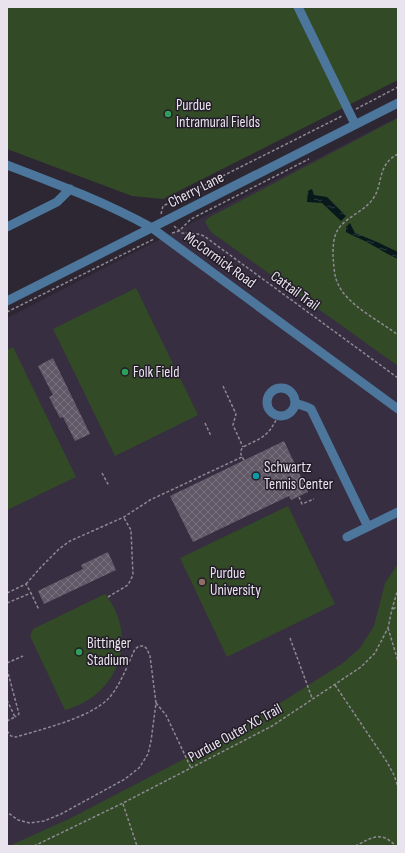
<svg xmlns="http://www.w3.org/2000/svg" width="405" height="853" font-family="'Sofia Sans Condensed',sans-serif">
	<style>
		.built { fill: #382e41 }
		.grass { fill: #324a26 }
		.water { fill: url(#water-ripples) }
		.building { fill: url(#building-cross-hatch) }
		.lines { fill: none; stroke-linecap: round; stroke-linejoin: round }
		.path { stroke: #8f8994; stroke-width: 1.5; stroke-dasharray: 3 2; stroke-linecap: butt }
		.minor { stroke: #4c769c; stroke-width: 9 }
		.leisure-dot { fill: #2e9e5b; stroke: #231c29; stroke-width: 1.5 }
		.culture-dot { fill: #0f9aa8; stroke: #231c29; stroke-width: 1.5 }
		.education-dot { fill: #8d6e63; stroke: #231c29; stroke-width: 1.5 }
		.labels { text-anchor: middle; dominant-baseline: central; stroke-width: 3; stroke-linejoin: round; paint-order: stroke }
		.poi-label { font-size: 15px; fill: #e8e3ed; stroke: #231c29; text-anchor: start }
		.street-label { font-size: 15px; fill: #e8e3ed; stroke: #231c29 }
	</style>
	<defs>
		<pattern id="water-ripples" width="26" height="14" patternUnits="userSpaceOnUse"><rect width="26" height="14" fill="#09181a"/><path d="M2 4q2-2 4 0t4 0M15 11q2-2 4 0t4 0" fill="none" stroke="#2d393c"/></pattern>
		<pattern id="building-cross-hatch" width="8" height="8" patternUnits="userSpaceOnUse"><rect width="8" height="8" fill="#615968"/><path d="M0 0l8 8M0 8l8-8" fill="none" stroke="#78717e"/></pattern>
	</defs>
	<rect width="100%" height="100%" fill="#2d2633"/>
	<path class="built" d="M398,117V846H7V318Z"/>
	<path class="grass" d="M7,7H398V80L163,199L132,196L7,149Z
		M398,118V366L211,232L205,222L208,218Z
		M136,288L198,415L115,456L53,329Z
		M13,347L76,477L7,510V350Z
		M288,506L335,604L227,657L180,558Z
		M398,564V846H9L71,818L230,735L343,663L360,648L374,626L385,583Z
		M105,594C140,638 118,696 65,710L30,636L33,629Z"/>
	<path class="water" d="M312,189L314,195L327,197L346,216L341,221L322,203L307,202L308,191Z
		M350,223L355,233L377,242L398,252V259C389,255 381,250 372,245C364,240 355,237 346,232V227Z"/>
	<path class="building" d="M53,358L90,434L75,441L63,417L60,418L49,397L53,395L38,366Z
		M284,441L308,492L291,500L289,496L193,542L170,496Z
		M108,552L116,570L44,604L38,591L83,569L81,565Z"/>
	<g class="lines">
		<path class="path" d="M356,109L398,87
			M398,154C376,165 384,185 372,200C363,212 348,216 339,228C333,236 333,247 333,257C334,266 334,276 338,284C347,305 380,321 398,335
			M161,214L163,206L165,205L342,116
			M174,226L182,233L198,234L204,236L398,378
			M172,233L179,231L191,219L309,159
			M7,312L154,239
			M223,386L236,414L233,425L243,447
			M205,423L211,436
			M244,460C241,455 239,452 243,447C263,437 268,437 278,416
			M102,473L109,486
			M299,497L302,504L314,499
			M26,584L41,567L59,549L70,541L124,517L150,500L242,457
			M7,593L26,584L31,593
			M108,597L128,585L133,575L131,530L124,518
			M7,603L31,593L39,610
			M393,609L398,606
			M388,628L398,661
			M290,638L312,698
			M7,663L23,656
			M7,669L19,714L15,717
			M335,685L387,762L394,775L398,787
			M7,700L15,717L7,721
			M156,703L166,715L191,768
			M7,731L11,736L16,737C42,729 90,718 109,698C121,684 127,666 135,649L139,646H144L147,649L150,656L156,703L151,741L148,754L139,768L125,779L61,814L44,821L30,823L18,820L7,812
			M123,804L137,846
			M34,846L123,803L272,726L361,667L375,653L388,628L392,609L398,589
			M355,846C372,838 380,830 396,846"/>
		<path class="minor" d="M298,7L355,124
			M7,165C57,184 105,202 152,228L398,409
			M7,227L57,202L70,189
			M7,301L398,103
			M267 402a14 14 0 1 1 28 0a14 14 0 1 1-28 0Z
			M295,403L307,407L311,409L368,527
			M347,537L398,512"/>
	</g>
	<g class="leisure-dot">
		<circle cx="168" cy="114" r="4"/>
		<circle cx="125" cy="372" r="4"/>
		<circle cx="79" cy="652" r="4"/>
	</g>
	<circle class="culture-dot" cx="256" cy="476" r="4"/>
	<circle class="education-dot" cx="202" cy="582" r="4"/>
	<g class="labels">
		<g class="poi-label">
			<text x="176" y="105">Purdue<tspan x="176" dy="17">Intramural Fields</tspan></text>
			<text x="133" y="372">Folk Field</text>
			<text x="264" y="467">Schwartz<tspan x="264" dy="17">Tennis Center</tspan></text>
			<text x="210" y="573">Purdue<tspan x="210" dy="17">University</tspan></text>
			<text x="87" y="643">Bittinger<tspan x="87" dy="17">Stadium</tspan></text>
		</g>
		<g class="street-label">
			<text transform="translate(196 190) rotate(-27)">Cherry Lane</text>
			<text transform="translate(220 260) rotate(36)">McCormick Road</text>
			<text transform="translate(295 291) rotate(36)">Cattail Trail</text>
			<text transform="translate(235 733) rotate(-29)">Purdue Outer XC Trail</text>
		</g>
	</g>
	<rect width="405" height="853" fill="none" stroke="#e8e3ed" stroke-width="16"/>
</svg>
